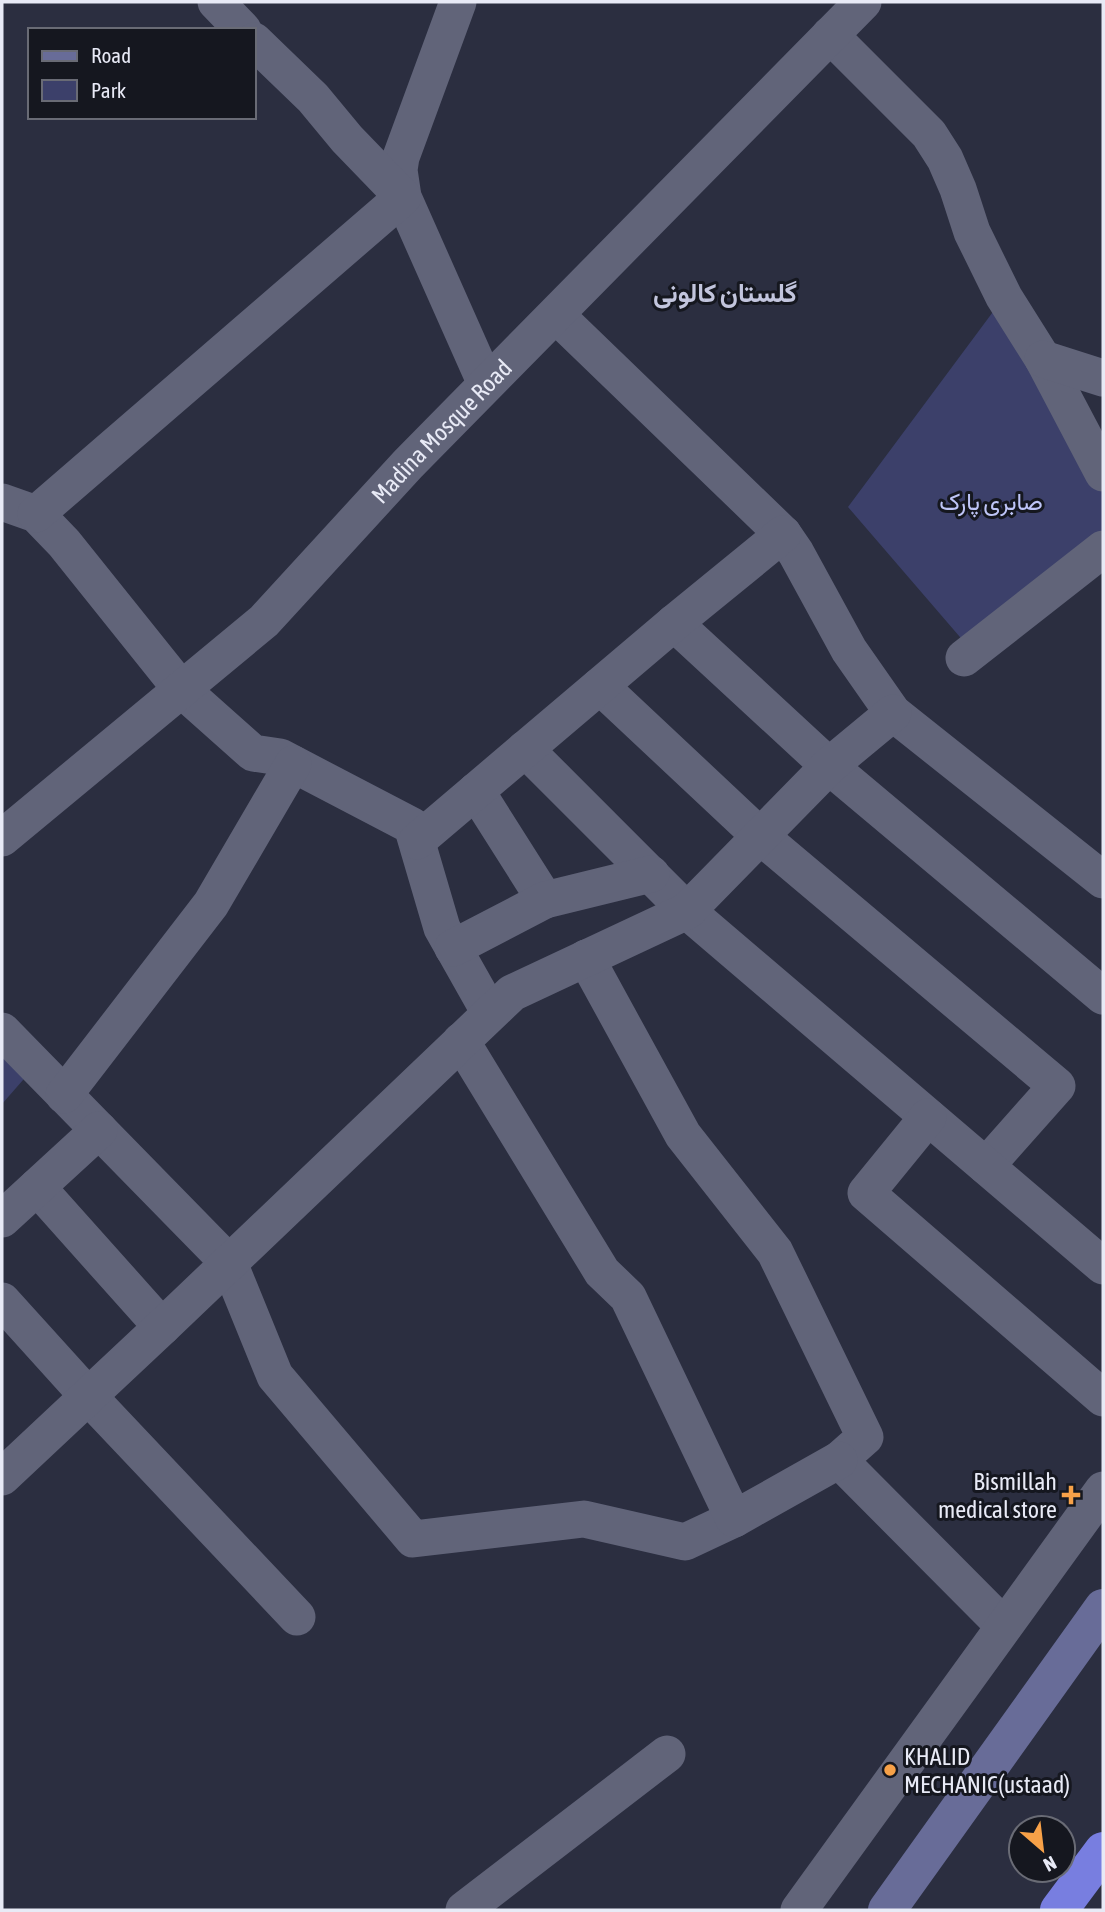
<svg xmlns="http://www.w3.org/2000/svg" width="1105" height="1912" font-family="'Asap Condensed',Vazirmatn,sans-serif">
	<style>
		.green { fill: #3c406a }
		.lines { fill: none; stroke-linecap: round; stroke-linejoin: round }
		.street { stroke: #616479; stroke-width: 37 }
		.secondary { stroke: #686c98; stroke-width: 38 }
		.highway { stroke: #787ee0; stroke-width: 38 }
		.poi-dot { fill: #f7a148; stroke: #15171f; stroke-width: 2.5 }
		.labels { text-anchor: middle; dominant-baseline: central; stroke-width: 6; stroke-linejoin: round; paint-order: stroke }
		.street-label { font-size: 24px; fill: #e8eaf6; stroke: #15171f }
		.park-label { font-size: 24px; fill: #bec5f7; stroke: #15171f }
		.poi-label { font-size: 24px; fill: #e8eaf6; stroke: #15171f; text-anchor: end }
		.neighbourhood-label { font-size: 26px; font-weight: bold; fill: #c2c5dd; stroke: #15171f }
	</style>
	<rect width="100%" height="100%" fill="#2b2e40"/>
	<path class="green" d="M1004,297L1103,462V557L978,658L848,507Z
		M2,1028L37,1064L2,1104Z"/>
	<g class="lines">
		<g class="street">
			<path d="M216,2L243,30"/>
			<path d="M458,2L401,157L399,170L403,197L486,384"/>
			<path d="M830,35L929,134L945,159L958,189L972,232L1004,297L1043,359L1103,473"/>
			<path d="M556,315L783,534L796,553L849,650L893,713L1103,880"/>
			<path d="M1043,359L1103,378"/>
			<path d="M2,502L36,514L64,543L181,689L253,753L280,757L412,826L442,928L490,1013"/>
			<path d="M36,514L403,197L347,139L313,98L254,41"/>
			<path d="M674,623L829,766L1103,996"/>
			<path d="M964,658L1103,549"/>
			<path d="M600,686L760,836L1057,1086L986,1166"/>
			<path d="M525,749L687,911L1103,1266"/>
			<path d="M476,791L545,900"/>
			<path id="s1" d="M2,838L264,621L408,464L863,2"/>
			<path d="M417,841L674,623L783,534"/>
			<path d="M453,948L545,900L651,874"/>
			<path d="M586,958L683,1135L775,1252L865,1437L839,1460L1004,1626"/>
			<path d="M2,1031L229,1263L275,1376L413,1539L584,1519L685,1542L734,1519"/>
			<path d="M461,1041L602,1272L628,1297L734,1519L839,1460"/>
			<path d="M64,1095L211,904L293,764"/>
			<path d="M928,1117L866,1193L1103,1398"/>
			<path d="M37,1187L162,1327"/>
			<path d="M2,1219L99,1130"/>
			<path d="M2,1301L88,1396L297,1617"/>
			<path d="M2,1477L162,1327L512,993L687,911L829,766L893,713"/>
			<path d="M464,1910L667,1754"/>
			<path d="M799,1910L1103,1490"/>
		</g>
		<path class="secondary" d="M887,1910L1103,1608"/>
		<path class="highway" d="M1059,1910L1103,1851"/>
	</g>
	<g class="poi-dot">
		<path d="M1067.5 1484.5h7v7h7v7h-7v7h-7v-7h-7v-7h7z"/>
		<circle cx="890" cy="1770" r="7"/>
	</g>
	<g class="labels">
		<g class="street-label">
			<text stroke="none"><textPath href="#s1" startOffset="600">Madina Mosque Road</textPath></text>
		</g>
		<g class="park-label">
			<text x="991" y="501">صابری پارک</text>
		</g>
		<g class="poi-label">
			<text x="1057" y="1481">Bismillah<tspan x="1057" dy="28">medical store</tspan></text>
			<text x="904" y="1756" text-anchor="start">KHALID<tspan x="904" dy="28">MECHANIC(ustaad)</tspan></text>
		</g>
		<g class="neighbourhood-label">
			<text x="725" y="293">گلستان کالونی</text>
		</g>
	</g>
	<rect width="1105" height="1912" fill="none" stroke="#e8eaf6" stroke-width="7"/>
	<rect x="28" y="28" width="228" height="91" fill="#15171f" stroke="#696b75" stroke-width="2"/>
	<rect x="42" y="51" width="35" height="10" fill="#686c98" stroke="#696b75" stroke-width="2"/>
	<text x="91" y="63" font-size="21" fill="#e8eaf6">Road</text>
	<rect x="42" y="80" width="35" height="21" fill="#3c406a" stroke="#696b75" stroke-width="2"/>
	<text x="91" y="98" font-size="21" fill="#e8eaf6">Park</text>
	<g transform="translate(1042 1849) rotate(152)"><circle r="33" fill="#15171f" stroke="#696b75" stroke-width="2"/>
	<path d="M0-5L12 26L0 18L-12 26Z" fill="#f7a148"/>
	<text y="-10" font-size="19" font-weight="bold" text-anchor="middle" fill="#e8eaf6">N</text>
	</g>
</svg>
